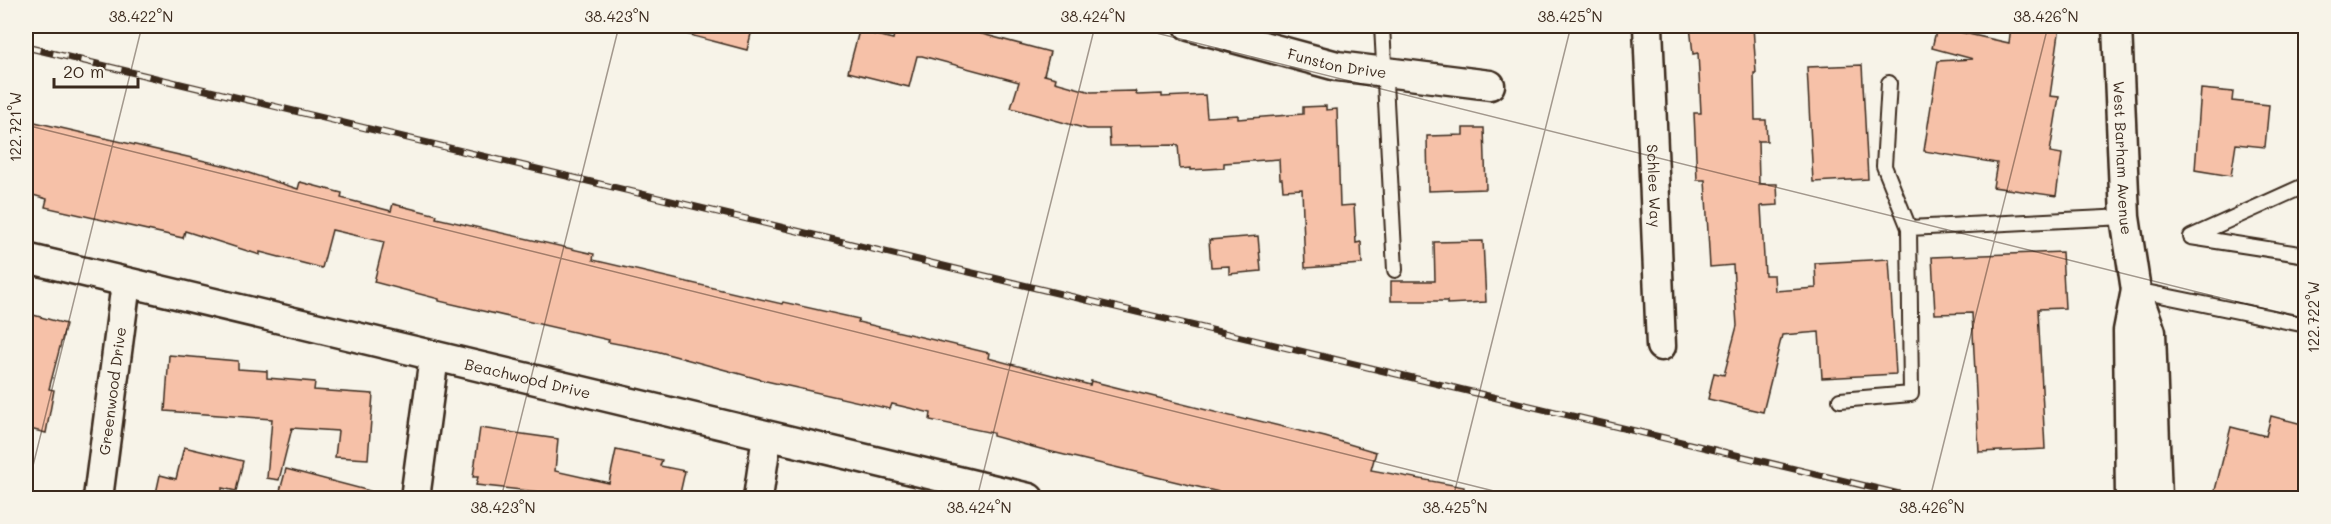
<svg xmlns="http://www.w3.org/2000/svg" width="2331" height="524" font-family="Mali,sans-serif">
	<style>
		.building { fill: #f6c1a8; stroke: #3b2a1e; stroke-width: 1.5 }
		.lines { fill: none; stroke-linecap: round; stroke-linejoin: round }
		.lane-casing { stroke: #3b2a1e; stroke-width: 18 }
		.street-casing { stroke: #3b2a1e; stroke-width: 33 }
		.lane { stroke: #f7f3e8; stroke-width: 14 }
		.street { stroke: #f7f3e8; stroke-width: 28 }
		.rail-casing { stroke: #3b2a1e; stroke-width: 7 }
		.rail { stroke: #f7f3e8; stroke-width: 4.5; stroke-dasharray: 14; stroke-linecap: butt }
		.ticks { fill: none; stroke: #3b2a1e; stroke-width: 1.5; stroke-opacity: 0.45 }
		.labels { text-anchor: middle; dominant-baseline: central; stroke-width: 6; stroke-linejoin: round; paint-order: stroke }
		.street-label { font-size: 15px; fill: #3b2a1e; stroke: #f7f3e8 }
		.neatline { fill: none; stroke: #3b2a1e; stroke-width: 2 }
		.ticks-label { font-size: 15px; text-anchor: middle; fill: #3b2a1e }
	</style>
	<rect width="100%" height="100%" fill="#f7f3e8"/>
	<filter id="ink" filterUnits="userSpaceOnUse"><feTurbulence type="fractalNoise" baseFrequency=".0167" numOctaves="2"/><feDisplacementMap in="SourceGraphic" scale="12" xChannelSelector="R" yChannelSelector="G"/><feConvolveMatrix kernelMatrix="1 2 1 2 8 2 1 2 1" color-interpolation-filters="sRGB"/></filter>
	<g filter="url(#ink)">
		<path class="building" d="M683,26H753L747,50L682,33Z
			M896,26H952L1050,52L1044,75L1056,78L1055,82L1091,92L1135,91L1137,95L1162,94V97L1205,95L1207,117L1238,115V119L1303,114V107L1326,106V110L1337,109L1340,206L1354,205L1356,243L1361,242L1362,264L1305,268L1302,189L1283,190L1282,179H1280L1279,159L1224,163V168L1190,170V168L1180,169L1178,145L1110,146L1109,129H1087L1011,108L1019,82L922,56H917L909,87L848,72L859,31L893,39Z
			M1690,26H1753L1756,73H1754L1755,120H1766L1767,141H1758L1759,184H1777L1778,205L1761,206L1765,275H1774L1775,291L1816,288L1815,263L1889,259L1896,374L1822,378L1819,332L1782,335L1763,412L1708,399L1714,373L1724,375L1737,326L1733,265L1710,267L1705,180H1697L1694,113H1701L1698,53L1693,54Z
			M2011,26H2060L2050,96L2059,97L2050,152L2062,154L2056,196L1993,187L1997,163L1924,151L1938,61L1973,59L1932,48L1937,27L2009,43Z
			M1862,65L1868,179L1813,182L1807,67Z
			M2201,89L2233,92L2232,101L2269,105L2265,147L2236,144L2231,176L2195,170Z
			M26,120L227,166L298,189L300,182L342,193L341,198L391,211L393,204L437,215L436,218L594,254L593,260L782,304L783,302L859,319L858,322L989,353L988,358L1090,385L1091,381L1246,420L1247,418L1325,437L1376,452L1371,470L1464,487L1463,498H1244L1048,451L993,436V433L930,420L931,413L892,404L890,409L766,381L656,351L608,342L609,340L439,301V299L374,282L384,242L332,230L322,268L260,252V255L185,231L183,238L45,207L47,199L26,193Z
			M1463,128H1484L1486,189L1428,191L1427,136L1463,135Z
			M1258,236L1261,271L1229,274V266L1211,267L1209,240Z
			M1483,241L1486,302L1447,304V301H1391V281H1435L1434,242Z
			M2062,252L2065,308L2038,309L2045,449L1979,452L1972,313L1935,314L1932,257Z
			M26,313L66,324L49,389L54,390L46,433L26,428Z
			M169,355L238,361V369L267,371V378L315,382L314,390L373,394L368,459L335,457L338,431L292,428L279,480L267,478L272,419L165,411Z
			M2271,416L2306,425V498H2213L2231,427L2266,436Z
			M480,428L558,439L555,471L609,483L616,450L662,460L660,466L685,471L679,498H595L476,485L478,477H473Z
			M184,447L243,461L236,491L222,488V498H155L160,475L176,479Z
			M286,469L370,491L369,498H278Z"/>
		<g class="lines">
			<g class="lane-casing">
				<path id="lane" d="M1382,26L1395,270
					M1889,83L1884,166L1909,228L2125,217
					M2191,237L2306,185
					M2191,237L2306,255
					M2136,290L2306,325
					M1840,400L1911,394L1909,228"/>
			</g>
			<g class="street-casing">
				<g id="street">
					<path id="s1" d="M1189,26L1337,66L1490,85"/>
					<path id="s2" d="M1648,26L1661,346"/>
					<path id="s3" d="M2117,26L2125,217L2136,290L2151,332L2157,498"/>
					<path id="s4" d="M26,258L1029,498"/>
					<path id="s5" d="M98,498L126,283"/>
					<path d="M415,498L434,357"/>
					<path d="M758,498L767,436"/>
					<path d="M2130,498L2128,331L2136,290"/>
				</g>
			</g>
			<use href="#lane" class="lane"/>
			<use href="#street" class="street"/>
			<g class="rail-casing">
				<path id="rail" d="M26,47L1916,498"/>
			</g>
			<use href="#rail" class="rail"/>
		</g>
	</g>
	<path class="ticks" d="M1128,26L2306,319M26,125L1522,498M26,494L142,26M501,498L619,26M977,498L1095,26M1453,498L1571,26M1930,498L2048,26"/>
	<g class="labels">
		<g class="street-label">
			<text stroke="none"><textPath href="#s1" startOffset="153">Funston Drive</textPath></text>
			<text stroke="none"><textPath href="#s3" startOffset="132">West Barham Avenue</textPath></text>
			<text stroke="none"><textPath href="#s2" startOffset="160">Schlee Way</textPath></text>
			<text stroke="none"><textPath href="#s4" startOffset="516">Beachwood Drive</textPath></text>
			<text stroke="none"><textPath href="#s5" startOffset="108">Greenwood Drive</textPath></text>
		</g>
	</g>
	<rect width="2331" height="524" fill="none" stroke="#f7f3e8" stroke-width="66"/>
	<path d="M54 78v9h84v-9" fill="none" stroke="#3b2a1e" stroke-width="3"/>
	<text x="63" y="78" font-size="18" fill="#3b2a1e" stroke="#f7f3e8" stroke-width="4.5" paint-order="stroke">20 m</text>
	<rect x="33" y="33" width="2265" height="458" class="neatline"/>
	<g class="ticks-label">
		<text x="141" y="22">38.422°N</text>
		<text x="617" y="22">38.423°N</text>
		<text x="1093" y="22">38.424°N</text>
		<text x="1570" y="22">38.425°N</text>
		<text x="2046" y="22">38.426°N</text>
		<text transform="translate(16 127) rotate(-90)" y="5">122.721°W</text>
		<text transform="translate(2314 317) rotate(-90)" y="5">122.722°W</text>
		<text x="503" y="513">38.423°N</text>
		<text x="979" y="513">38.424°N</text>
		<text x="1455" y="513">38.425°N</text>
		<text x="1932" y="513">38.426°N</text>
	</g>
</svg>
